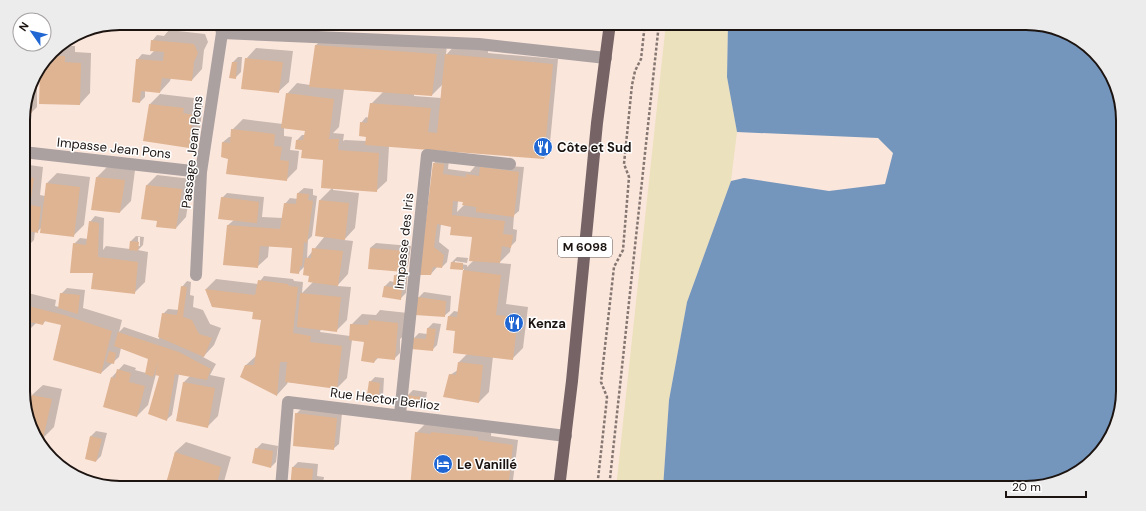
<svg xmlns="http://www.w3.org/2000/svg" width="1146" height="511" font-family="'DM Sans',sans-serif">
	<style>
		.sand { fill: #ebe1bc }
		.water { fill: #7496bc }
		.shadow { fill: #0003; fill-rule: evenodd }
		.building { fill: #dfb492 }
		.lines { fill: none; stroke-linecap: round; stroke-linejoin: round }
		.path { stroke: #847670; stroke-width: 2.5; stroke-dasharray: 3 2; stroke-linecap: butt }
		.minor { stroke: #aba1a1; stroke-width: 12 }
		.primary { stroke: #756365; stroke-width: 12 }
		.labels { text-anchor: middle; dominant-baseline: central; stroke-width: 3; stroke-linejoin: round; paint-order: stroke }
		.shield { fill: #fff; stroke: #605a58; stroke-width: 1 }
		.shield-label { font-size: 12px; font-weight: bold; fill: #1c1411 }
		.poi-label { font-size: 13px; font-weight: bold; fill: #1c1411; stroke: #fff; text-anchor: start }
		.street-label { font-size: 13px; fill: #1c1411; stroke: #fff }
		.rim { fill: none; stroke: #1c1411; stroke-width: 2 }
	</style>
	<rect width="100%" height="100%" fill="#fbe6dc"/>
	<path class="sand" d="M666,23H728L727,77L737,132L731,181L687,302L669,400L663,488H616Z"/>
	<path class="water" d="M728,23H1026L1063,30L1103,61L1122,107L1123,391L1116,428L1080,471L1032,488H663L669,400L687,302L731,181L744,178L829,191L885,184L893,153L878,138L737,132L727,77Z"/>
	<path class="shadow" d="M169,30L205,34L208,42L204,50L202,69L192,80L171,78L170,81L160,92L145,90V97L140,102L137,60L142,54L150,55L154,51L152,41L157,35L164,36Z
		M327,34L447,44L446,55L456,44L488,47V53L558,59L549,153L544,158L389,146L387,181L376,191L333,188V190L359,193L355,228L344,240L353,241L348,274L337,286L351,287L347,320L336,331L321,329L320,332L350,336L351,325L362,314L376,315L380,310L408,313L406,334L400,339V353L394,359L379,357L374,362L365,341L352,340L347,378L337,388L288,382L287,384L277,395L246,365L257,355L262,319L254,311L212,306L206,289L216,279L258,284L264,276L293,279L294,281L303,282L302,293L313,282L305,266L298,273L293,247L269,246L268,257L257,267L228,225L234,220L222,198L227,193L264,197L262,217L283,218L285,204L290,198L298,199V193L304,188L313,189V195L317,196L312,236L308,240L307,258L325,236L320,200L332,188L324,159L303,149L297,140L302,135H305L306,130L284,128V136L292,137L290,150L299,151L297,169L286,180L222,156L223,142L229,137H231L232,130L243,119L283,124L287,94L297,83L310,85L316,45ZM442,85L441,98L414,96V94L432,95ZM344,89L383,92L371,104L369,118L366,117L361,123L367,136L366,141L345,140L343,141L344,134L333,133L339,127Z
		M64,46H75V52L91,53L90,93L80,104L40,103L41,66L52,53H58Z
		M256,48L293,51L289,82L278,92L246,59Z
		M238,57H242L241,72L235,78L233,62Z
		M30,87H37V107L32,112H28V115L23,120Z
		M160,94L194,98L193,103L203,104L199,136L189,147L150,104Z
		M439,158L449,159L448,169L470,172L477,164L524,167L519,211L514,215L513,229L517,230L516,241L511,246L510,252L499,263L511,264L506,304L528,307L523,348L512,359L493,356L489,392L479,402L454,399L450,375L458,370L459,362L468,353L457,328L449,316L454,311L459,312L464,269L451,268L452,262L457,257L468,258L467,263L455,261V263L467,265V267L474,260L473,236L452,224H441L439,242L449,250L447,262L442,267H437L431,274H421L434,163ZM458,201H464L465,204L457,212Z
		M23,164L43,167L40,195L45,196L47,183L57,173L90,177L84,225L73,236L41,228L38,231H35L34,240L29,245H24L23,227H26L29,210L23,209Z
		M107,167L135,170L131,201L120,212L93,209L97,177Z
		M157,175L192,179L186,217L176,228L158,220L147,185Z
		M95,216L104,218L103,250L106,246L130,249L131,241L136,236L144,237L143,245L138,250L148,252L145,282L134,293L94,272L74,244L80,238L88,239L90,222ZM138,237H140V246H138Z
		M376,243L411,246L408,266L403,271L408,272L406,293L400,299L385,286L390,281L394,282L395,276L400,271L370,248Z
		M187,281L191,282L190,295L194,296L193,307L203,310L210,324L221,328L214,345L203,357L216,364L210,375L225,378L218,416L208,426L183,383L190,376L179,374L172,415L166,420L160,375L156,374L148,405L137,416L112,377L124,364L136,368L135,370L146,373L149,358L121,348L119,357L101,373L63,322L46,320L43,324L37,322L26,333H24V292L56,300L55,306L59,307L61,294L67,288L85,290L83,308L122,320L119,332L124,327L159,339L163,314L168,309L179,310L182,287Z
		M424,292L451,296L450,311L444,316L418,298Z
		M433,323L441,324L437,345L432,350L414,338L419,333L427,334L428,328Z
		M375,377L384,378L383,396L377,401L370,382Z
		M43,385L62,389L54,427L43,438L38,437L28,414L32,395Z
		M413,390L427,392L426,399L420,404L407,396Z
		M307,403L342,413L339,444L333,449L296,414Z
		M431,418L492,423L491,436L518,440L512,488H411L416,433Z
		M96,431L107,433L101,456L96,461L86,458L91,436Z
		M186,442L231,457L223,485L220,488H187L167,483L175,452Z
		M262,443L278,446L276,462L271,467L253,462L256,449Z
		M298,462L318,464L317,476L324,477L322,488H291L293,467Z"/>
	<path class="building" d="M151,40L194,44L198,53L194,62L192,81L162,78L160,93L141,91L140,103L132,102L136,59L163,61L164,52L150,51Z
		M315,45L437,54L432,96L309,87Z
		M445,54L553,64L544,159L365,145L366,137L359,136L360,122L367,123L370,103L431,108L428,132L437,133Z
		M53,56H65V62L81,63L80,105L39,104L40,68L44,63H53Z
		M245,58L283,62L279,93L241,89Z
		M232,62H237L236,79L229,78Z
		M29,92H32V113L24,112Z
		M286,93L334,99L329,139H339L338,150L379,153L377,192L321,188L323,160L301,158L302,150L295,149L296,140H303L305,131L281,128Z
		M149,104L184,108L183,113L193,115L189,148L143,141Z
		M231,129L275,134L274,146L282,147L280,160L289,161L287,181L226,174L228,159L221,157L222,142L230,143Z
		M433,163L444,164L443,174L466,177V174L479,176L480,167L519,172L514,217L476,212V207L462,205L463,202L453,201L452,215L505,221L503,234L513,235L511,248L502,246L500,263L469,261L472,237L450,235L451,227L437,224L434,247L444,255L442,268L433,267L431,275H419Z
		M23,176L34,178L30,205L41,207L38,233L24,230L27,211L23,210Z
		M96,177L125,180L120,213L91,210Z
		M46,183L80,187L74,237L40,233Z
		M146,185L182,189L176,229L156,227L157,221L141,219Z
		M297,193L309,194L308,200L313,201L307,243L304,242L302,266H300L299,274L290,273L292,248L260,246L258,268L223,265L227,225L280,229L284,203L296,204Z
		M221,197L259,202L257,223L218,219Z
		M319,200L349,203L345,240L315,236Z
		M89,221L99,223L98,257L138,262L135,294L91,289L93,273H70L73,243L86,245Z
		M23,233L31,234L29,246H24Z
		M130,241L139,242L138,251L129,250Z
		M312,248L343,251L338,286L308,282L309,276L303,275L305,258H311Z
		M370,248L406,251L404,272L368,269Z
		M451,262L463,263V270L501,275L496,315L518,317L513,360L453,353L455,331L446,330L448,316L457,317L463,270L450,269Z
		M394,275L403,277L401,300L382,297L384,286L393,287Z
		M258,280L288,284L289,286L298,287L293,333L311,336L310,342L342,346L337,389L285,382L287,362H280L277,396L240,377L245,365H254L261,320L252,319L253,312L212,307L205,289L255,295Z
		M181,286L187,287L183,317L192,320L199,334L212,338L204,357L158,337L162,313L177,315Z
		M60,293L80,295L78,314L58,308Z
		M300,293L341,297L337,332L297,327Z
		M417,297L446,301L445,317L415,315Z
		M24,305L64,315L112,331L101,374L53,360L61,325L44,321L43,325L30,322L26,335L24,334Z
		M369,320L398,323L395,360L376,358L374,363L361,361L364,342L349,340L350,324L368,325Z
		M427,328L436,329L433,351L411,349L413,338L426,339Z
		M118,332L179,352L211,369L207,380L175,374L167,421L148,414L159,376L155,375L158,362L153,377L145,374L148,359L114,346Z
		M109,351L116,353L114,364L106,362Z
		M458,362L483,365L479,403L443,397L449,374L456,375Z
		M117,369L131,373L129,382L145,386L137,417L103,407L111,377L115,378Z
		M369,381L380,383L378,402L366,401Z
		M183,382L215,388L208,428L176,421Z
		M32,395L52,399L43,439L38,438L28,413Z
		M407,395L422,397L421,405L405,403Z
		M295,413L337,418L334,450L293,446Z
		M415,432L431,434V432L478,437V440L513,445L508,488H410Z
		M90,436L102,439L96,462L85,459Z
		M255,448L273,451L271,468L252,463Z
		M175,452L221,467L216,488H183L166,483Z
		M292,467L313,469L312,481L319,482V488H290Z"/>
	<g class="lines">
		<path class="path" d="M597,488L606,407L607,397L601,382L614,267L623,250L629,177L624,164L632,85L635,71L641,59L645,23
			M609,488L659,23"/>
		<path class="minor" d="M222,33L479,44L606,58
			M23,152L201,172
			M196,275L201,172L222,33L220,23
			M400,414L427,155L510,164
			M281,488L288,402L566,436"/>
		<path class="primary" d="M559,488L572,381L597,123L610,23"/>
	</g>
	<defs>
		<g id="restaurant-disc" transform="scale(1)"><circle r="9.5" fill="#2167d3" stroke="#fff"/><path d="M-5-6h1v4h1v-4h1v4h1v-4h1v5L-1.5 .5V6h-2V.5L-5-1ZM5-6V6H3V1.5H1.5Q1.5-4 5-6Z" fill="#fff"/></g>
		<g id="hotel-disc" transform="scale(1)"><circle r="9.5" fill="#2167d3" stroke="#fff"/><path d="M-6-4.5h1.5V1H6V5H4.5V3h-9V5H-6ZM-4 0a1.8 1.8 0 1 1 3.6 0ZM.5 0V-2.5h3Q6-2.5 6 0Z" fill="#fff"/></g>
	</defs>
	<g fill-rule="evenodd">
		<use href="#restaurant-disc" x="543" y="147"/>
		<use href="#restaurant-disc" x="514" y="323"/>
		<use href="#hotel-disc" x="443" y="464"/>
	</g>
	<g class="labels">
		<rect class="shield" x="558" y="237" width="54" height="20" rx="3"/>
		<g class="shield-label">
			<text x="585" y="247">M 6098</text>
		</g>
		<g class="poi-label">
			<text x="557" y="147">Côte et Sud</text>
			<text x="528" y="323">Kenza</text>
			<text x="457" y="464">Le Vanillé</text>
		</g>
		<g class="street-label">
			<text transform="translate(114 148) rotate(6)">Impasse Jean Pons</text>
			<text transform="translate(192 152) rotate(-84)">Passage Jean Pons</text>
			<text transform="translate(404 241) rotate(-84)">Impasse des Iris</text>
			<text transform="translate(385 399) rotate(7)">Rue Hector Berlioz</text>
		</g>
	</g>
	<path d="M0 0H1146V511H0ZM120 30H1026A90 90 0 0 1 1116 120V391A90 90 0 0 1 1026 481H120A90 90 0 0 1 30 391V120A90 90 0 0 1 120 30Z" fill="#edecec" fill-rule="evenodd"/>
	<path class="rim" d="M120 30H1026A90 90 0 0 1 1116 120V391A90 90 0 0 1 1026 481H120A90 90 0 0 1 30 391V120A90 90 0 0 1 120 30Z"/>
	<g transform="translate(32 32) rotate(304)"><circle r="19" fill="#ffffff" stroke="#a4a1a0"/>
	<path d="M0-3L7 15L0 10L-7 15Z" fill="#2167d3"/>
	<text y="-6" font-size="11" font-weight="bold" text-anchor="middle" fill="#1c1411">N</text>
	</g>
	<path d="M1006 491v6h80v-6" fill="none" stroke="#1c1411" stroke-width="2"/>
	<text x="1012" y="491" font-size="12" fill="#1c1411" stroke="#ffffff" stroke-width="3" paint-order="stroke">20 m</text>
</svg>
